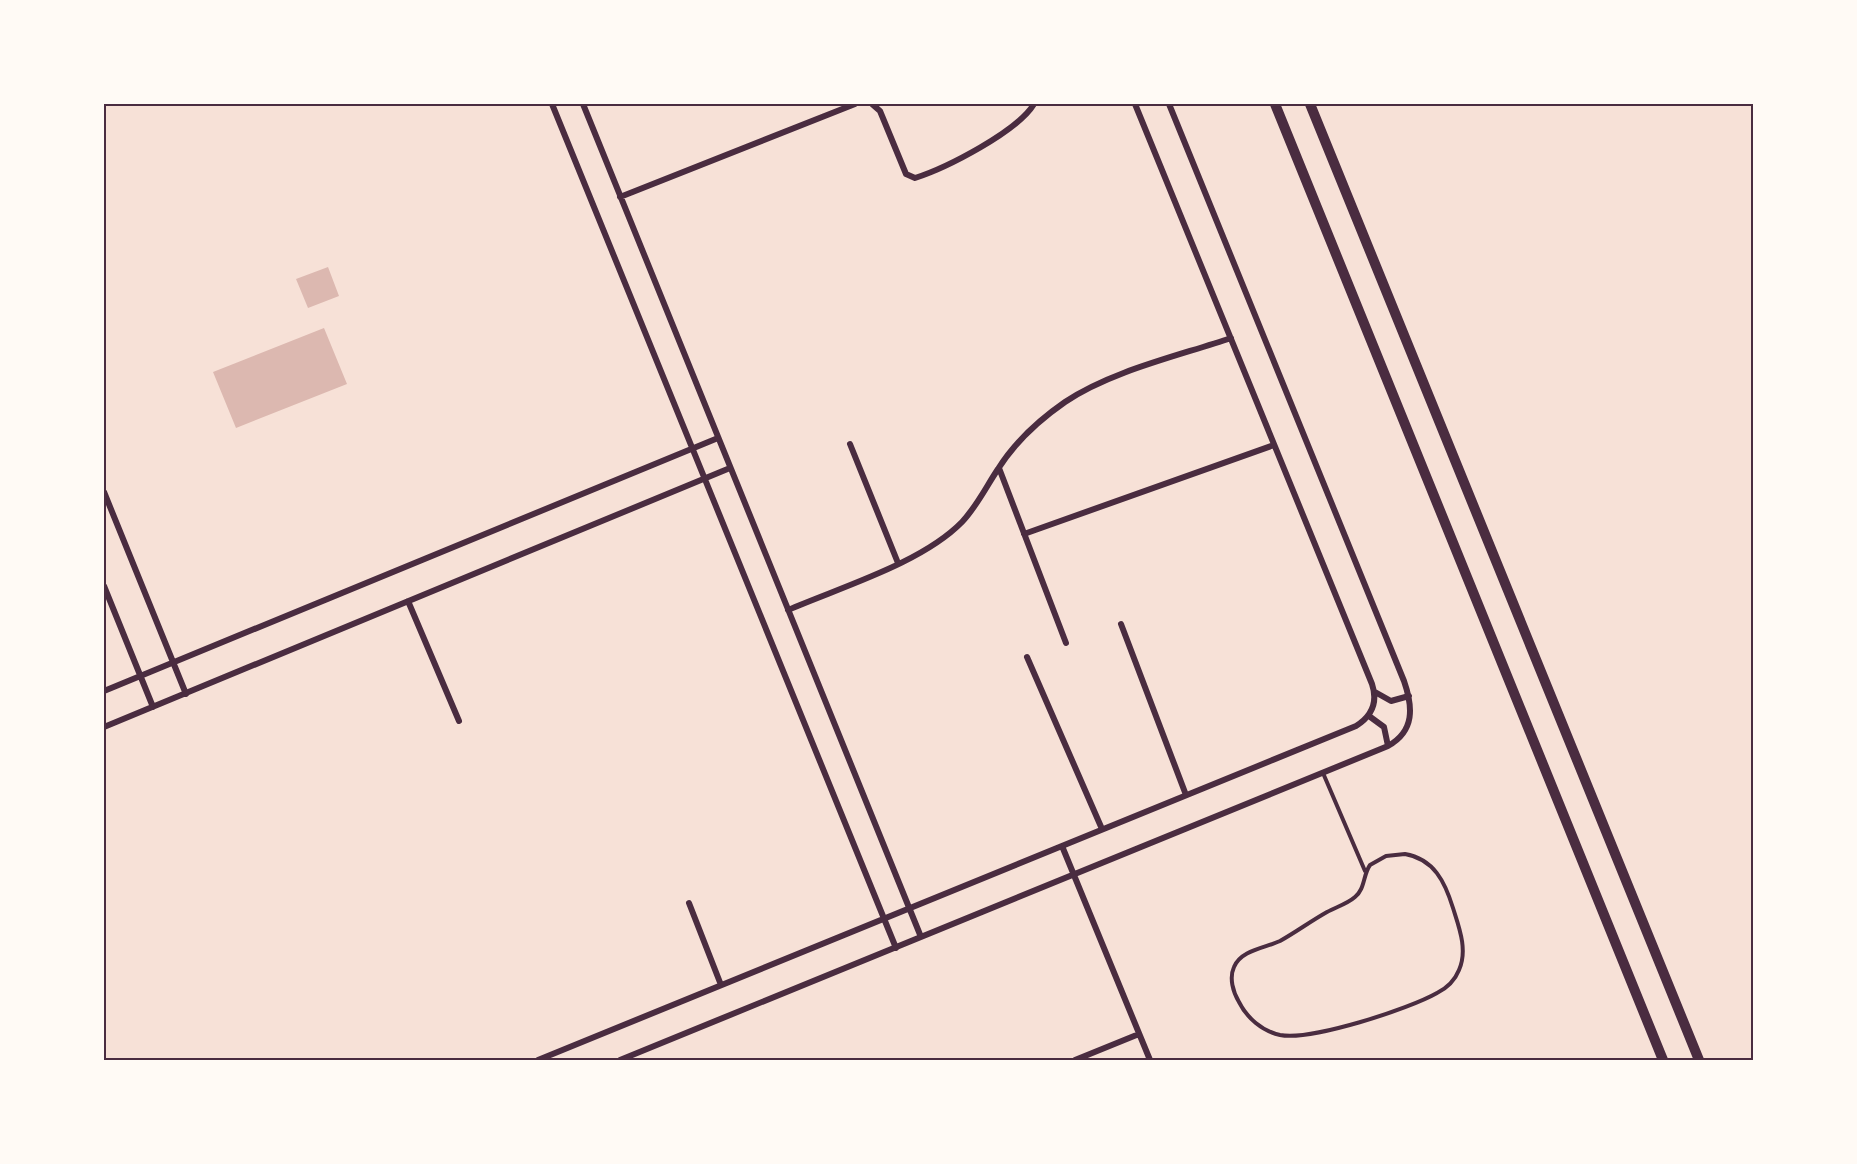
<svg xmlns="http://www.w3.org/2000/svg" width="1857" height="1164" font-family="Mulish,sans-serif">
	<style>
		.water { fill: #dcb8b0 }
		.lines { fill: none; stroke-linecap: round; stroke-linejoin: round }
		.service { stroke: #4a2c40; stroke-width: 4 }
		.minor { stroke: #4a2c40; stroke-width: 6 }
		.tertiary { stroke: #4a2c40; stroke-width: 10 }
		.neatline { fill: none; stroke: #4a2c40; stroke-width: 2 }
	</style>
	<rect width="100%" height="100%" fill="#f7e1d7"/>
	<path class="water" d="M328,267L339,296L308,308L296,279Z
		M324,328L347,384L236,428L213,372Z"/>
	<g class="lines">
		<path class="service" d="M1323,773L1365,871
			M1405,854C1434,859 1445,882 1453,908C1459,927 1468,950 1459,970C1455,980 1447,988 1437,993C1409,1009 1311,1041 1280,1035C1262,1031 1247,1018 1239,1002C1233,992 1229,978 1234,967C1241,950 1265,948 1280,941C1296,932 1311,921 1327,912C1336,907 1347,904 1355,897C1365,889 1363,875 1370,865L1386,856Z"/>
		<path class="minor" d="M552,104L896,948
			M583,104L921,937
			M872,104L880,111L906,174L915,178C946,168 1017,132 1034,104
			M620,197L855,104
			M850,444L898,563
			M999,468L1066,643
			M104,492L186,694
			M1024,534L1274,445
			M104,586L153,707
			M408,601L459,721
			M788,610C841,587 922,563 962,522C977,506 986,487 998,469C1015,442 1039,420 1065,402C1111,371 1178,356 1231,338
			M1121,624L1186,795
			M1027,657L1102,829
			M104,691L718,438
			M1375,692L1391,701L1409,696
			M1369,716L1384,727L1388,746
			M104,727L730,468
			M1062,846L1150,1060
			M689,903L721,985
			M538,1060L1356,726C1372,716 1378,702 1372,684L1135,104
			M620,1060L1388,746C1415,731 1413,707 1404,681L1169,104
			M1075,1060L1139,1034"/>
		<path class="tertiary" d="M1275,104L1663,1060
			M1310,104L1699,1060"/>
	</g>
	<rect width="1857" height="1164" fill="none" stroke="#fffaf5" stroke-width="210"/>
	<rect x="105" y="105" width="1647" height="954" class="neatline"/>
</svg>
